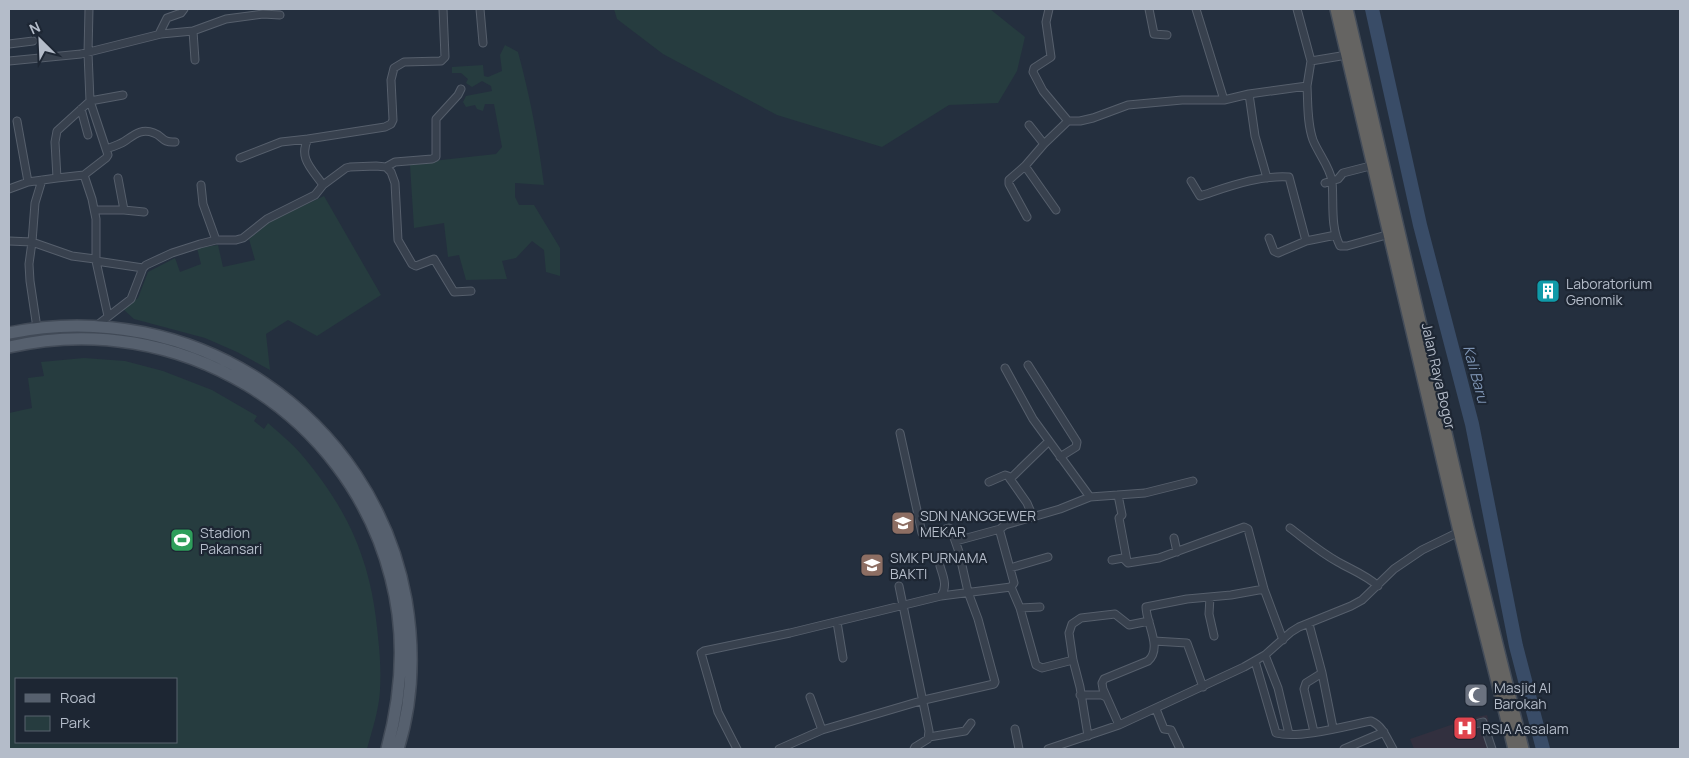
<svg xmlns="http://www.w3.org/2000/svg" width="1689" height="758" font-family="Manrope,sans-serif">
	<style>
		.medical { fill: #32303f }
		.green { fill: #263c3f; fill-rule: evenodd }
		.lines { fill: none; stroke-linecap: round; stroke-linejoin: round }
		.river { stroke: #394c67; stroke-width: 14 }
		.minor-casing { stroke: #565f6c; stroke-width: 9 }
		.primary-casing { stroke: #414a57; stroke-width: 14 }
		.trunk-casing { stroke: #434c59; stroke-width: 14 }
		.minor { stroke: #38414e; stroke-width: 7 }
		.primary { stroke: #56606e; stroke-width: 11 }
		.trunk { stroke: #656462; stroke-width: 11 }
		.labels { text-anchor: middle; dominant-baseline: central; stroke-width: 4.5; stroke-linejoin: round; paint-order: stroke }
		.poi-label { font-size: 14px; fill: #b4bcc9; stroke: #1d2633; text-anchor: start }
		.street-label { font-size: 14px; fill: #b4bcc9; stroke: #1d2633 }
		.water-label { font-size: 15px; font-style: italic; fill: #7c92b1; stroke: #1d2633 }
	</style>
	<rect width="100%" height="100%" fill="#242f3e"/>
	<path class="medical" d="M1487,715L1495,749H1414L1410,739L1471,718Z"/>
	<path class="green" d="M614,9H990L1025,37L1017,71L998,103L949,105L882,147L777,115L663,54L617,19Z
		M505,45L518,52C530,96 538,139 544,185L515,183V197L519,205H534L560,248V276L546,272L544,250L532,241L516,258L502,261L507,279L466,280L459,255L448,257L444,223L414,228L410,165L414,163L496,154L502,147L494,104H485L483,111L477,109L475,105L466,107L463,102L466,96L492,91L491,86L482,81L472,87L466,83L468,79L461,73H452V67L483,65L484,76L488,77L502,71L500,55Z
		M324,196L381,295L317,336L288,320L266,334L270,370L237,352L205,338L134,319L123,309L138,298L148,272L175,258L180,272L201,264L197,248L218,245L223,267L255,260L249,239L271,221Z
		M84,358L125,361L163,371L212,390L257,416L254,421L264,429L268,423C279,433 292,443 301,454C349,510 372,563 378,637C380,654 381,672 380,690C379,710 372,730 367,749H9V413L32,408L28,378L44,376L41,362ZM16,679H176V742H16Z"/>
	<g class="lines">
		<path class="river" d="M1372,9L1420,225L1472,424L1516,646L1543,749"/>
		<g class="minor-casing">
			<path id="minor" d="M480,9L483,43
				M1049,9L1046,22L1051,57L1034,68L1033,72L1043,91L1068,121H1080L1093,118L1128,105L1182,100H1224L1249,94L1307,86L1311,61L1347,55
				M1149,9L1154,34L1167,35
				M1196,9L1224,100
				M1297,9L1311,61
				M193,31L195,60
				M159,34L167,18L181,13L184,9
				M9,44L33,41
				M9,61L81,54L161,34L193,31L226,19L263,14L280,15
				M1307,86C1308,104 1307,123 1313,140C1318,153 1330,167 1332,181C1334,203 1330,226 1340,246H1347L1390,234
				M1249,94L1255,136L1267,178
				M123,95L90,101L108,155L106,158L84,175L92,199L96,219V261L143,268
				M81,109L88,135
				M17,121L28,182
				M1029,125L1044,144
				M106,149C112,147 119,145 125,141C134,135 141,128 154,133C163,136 162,143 175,142
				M240,158L281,142L308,139
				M1025,166L1056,210
				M386,167L395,162L432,159L436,157V119L458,95L461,89
				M57,178L84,175
				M118,178L124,210
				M1191,181L1200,196C1228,187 1259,175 1289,177L1306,241
				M1325,183L1338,179L1343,173L1374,165
				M201,185L203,204L216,240
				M323,185C312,169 298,158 308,139L385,127L391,124L393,120L391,80L394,68L404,62L441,61L445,57L443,9
				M9,189L28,182L57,178L55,142L57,131L90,101L88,53L89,9
				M95,210H124L144,212
				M1027,217L1009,184V180L1025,166L1044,144L1068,121
				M1269,238L1274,251L1278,253L1306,241L1336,235
				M9,241L32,242L72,256L95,259
				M96,261L108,316
				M96,326L131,299L143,268L146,265L172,253L200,244L216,240H236L243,238L267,219L315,195L323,185L346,168L350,167L376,166L386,167L391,172L395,183L398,240L412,264L416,266L434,259L454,292L471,291
				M37,328L30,281L29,264L32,242L35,203L42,180
				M1028,365L1077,442L1076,447L1060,457
				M1005,368L1033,419L1090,497
				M1010,479L1049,441
				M989,482L1005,475L1008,476L1027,503L1033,517
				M1118,495L1122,515L1119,518L1127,561
				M1290,528C1306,540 1320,552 1338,562C1352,570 1366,575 1378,586
				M1174,538L1177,552
				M956,541L1000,529
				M1112,560L1123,558L1128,563L1159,558L1244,527L1248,529L1264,589
				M940,566C943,576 948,586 941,596
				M1010,568L1048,557
				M899,586L929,731L928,739L915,747L914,749
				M1011,587L1014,583L1000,532V529L1005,525L1060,509L1090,497L1145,493L1193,481
				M1011,587L1020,608L1036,665L1042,668L1073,660
				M1210,597L1209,614L1214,636
				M1020,608L1040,607
				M837,622L843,658
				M1309,624L1322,673L1333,728
				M1154,641L1187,643L1203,687
				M1265,655L1278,688L1289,734
				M1255,661L1276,733C1300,739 1346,726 1371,721C1383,726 1387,739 1393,749
				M1080,695H1102L1106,697
				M810,697L822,730
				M1156,709L1164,729L1171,730L1180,749
				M1475,724L1483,722L1492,749
				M1119,725L1103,689L1102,683L1104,679L1148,661C1163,648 1146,623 1146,607L1187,599L1231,595L1264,589L1283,640
				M1015,729L1019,749
				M1314,732L1304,689L1306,683L1322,673
				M1088,736L1080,687L1073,660L1069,633L1072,624L1081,618L1115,614L1129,625L1149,621
				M929,737L965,731L971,723
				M737,749L718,712L701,653L704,651L790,633L941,596L1011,587
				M779,749L822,730L924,700L994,684L995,682L978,619L968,592L959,552L951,529L949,528L930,533H922L900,433
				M1048,749L1119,725L1244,667L1265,655L1291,632L1299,627L1351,606L1362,600L1394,569L1422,550L1461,531
				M1344,749L1384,732"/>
		</g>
		<g class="primary-casing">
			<path id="primary" d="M9,333C192,295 373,415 406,600C414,648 413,701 398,749
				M9,347C177,308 348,410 391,578C406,635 402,693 387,749"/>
		</g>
		<g class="trunk-casing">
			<path id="trunk" d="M1336,9L1459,531L1514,749
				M1347,9L1468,527L1523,749"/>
		</g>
		<use href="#minor" class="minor"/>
		<use href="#primary" class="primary"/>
		<use href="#trunk" class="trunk"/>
	</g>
	<defs>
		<g id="building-square" transform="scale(1.25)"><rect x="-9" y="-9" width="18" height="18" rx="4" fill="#0f9aa8" stroke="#1d2633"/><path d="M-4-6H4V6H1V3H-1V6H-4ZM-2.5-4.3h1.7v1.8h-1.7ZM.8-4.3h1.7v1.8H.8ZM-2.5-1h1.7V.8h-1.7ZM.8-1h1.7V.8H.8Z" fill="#fff"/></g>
		<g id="school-square" transform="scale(1.25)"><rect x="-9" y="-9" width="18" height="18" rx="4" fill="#8d6e63" stroke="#1d2633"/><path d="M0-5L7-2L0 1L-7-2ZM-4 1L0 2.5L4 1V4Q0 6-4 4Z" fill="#fff"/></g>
		<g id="stadium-square" transform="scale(1.25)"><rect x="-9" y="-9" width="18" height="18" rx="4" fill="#2e9e5b" stroke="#1d2633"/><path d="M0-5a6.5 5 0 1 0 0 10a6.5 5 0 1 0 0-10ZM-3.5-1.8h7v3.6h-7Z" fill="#fff"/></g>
		<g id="university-square" transform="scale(1.25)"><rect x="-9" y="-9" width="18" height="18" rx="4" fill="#8d6e63" stroke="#1d2633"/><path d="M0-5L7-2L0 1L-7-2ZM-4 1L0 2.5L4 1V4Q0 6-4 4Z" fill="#fff"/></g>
		<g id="mosque-square" transform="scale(1.25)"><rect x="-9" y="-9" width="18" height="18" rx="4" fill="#6b7280" stroke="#1d2633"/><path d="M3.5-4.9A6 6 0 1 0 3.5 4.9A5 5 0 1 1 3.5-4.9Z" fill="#fff"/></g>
		<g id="hospital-square" transform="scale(1.25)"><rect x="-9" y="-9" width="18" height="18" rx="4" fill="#e0444e" stroke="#1d2633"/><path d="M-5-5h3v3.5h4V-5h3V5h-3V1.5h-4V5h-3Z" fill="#fff"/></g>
	</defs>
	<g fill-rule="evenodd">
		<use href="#building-square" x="1548" y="291"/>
		<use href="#school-square" x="903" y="523"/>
		<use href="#stadium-square" x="182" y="540"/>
		<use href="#university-square" x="872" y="565"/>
		<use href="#mosque-square" x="1476" y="695"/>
		<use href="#hospital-square" x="1465" y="728"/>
	</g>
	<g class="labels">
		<g class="poi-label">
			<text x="1566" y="283">Laboratorium<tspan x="1566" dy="16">Genomik</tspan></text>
			<text x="920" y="515">SDN NANGGEWER<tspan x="920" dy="16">MEKAR</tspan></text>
			<text x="200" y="532">Stadion<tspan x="200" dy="16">Pakansari</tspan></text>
			<text x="890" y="557">SMK PURNAMA<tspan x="890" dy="16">BAKTI</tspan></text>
			<text x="1494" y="687">Masjid Al<tspan x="1494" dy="16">Barokah</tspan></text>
			<text x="1482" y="728">RSIA Assalam</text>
		</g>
		<g class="street-label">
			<text transform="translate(1439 376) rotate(77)">Jalan Raya Bogor</text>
		</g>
		<g class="water-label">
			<text transform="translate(1476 374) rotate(75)">Kali Baru</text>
		</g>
	</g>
	<rect width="1689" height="758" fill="none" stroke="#b4bcc9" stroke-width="20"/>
	<rect x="15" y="678" width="162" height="65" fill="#1d2633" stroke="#59626f"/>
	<rect x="25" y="694" width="25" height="8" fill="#56606e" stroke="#59626f"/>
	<text x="60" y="703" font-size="15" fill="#b4bcc9">Road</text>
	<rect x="25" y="716" width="25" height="15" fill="#263c3f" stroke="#59626f"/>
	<text x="60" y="728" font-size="15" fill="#b4bcc9">Park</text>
	<g transform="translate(40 40) rotate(336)" stroke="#1d2633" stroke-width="4" paint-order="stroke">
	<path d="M0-4L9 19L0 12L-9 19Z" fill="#b4bcc9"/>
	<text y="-8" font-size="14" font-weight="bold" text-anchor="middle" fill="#b4bcc9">N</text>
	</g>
</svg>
